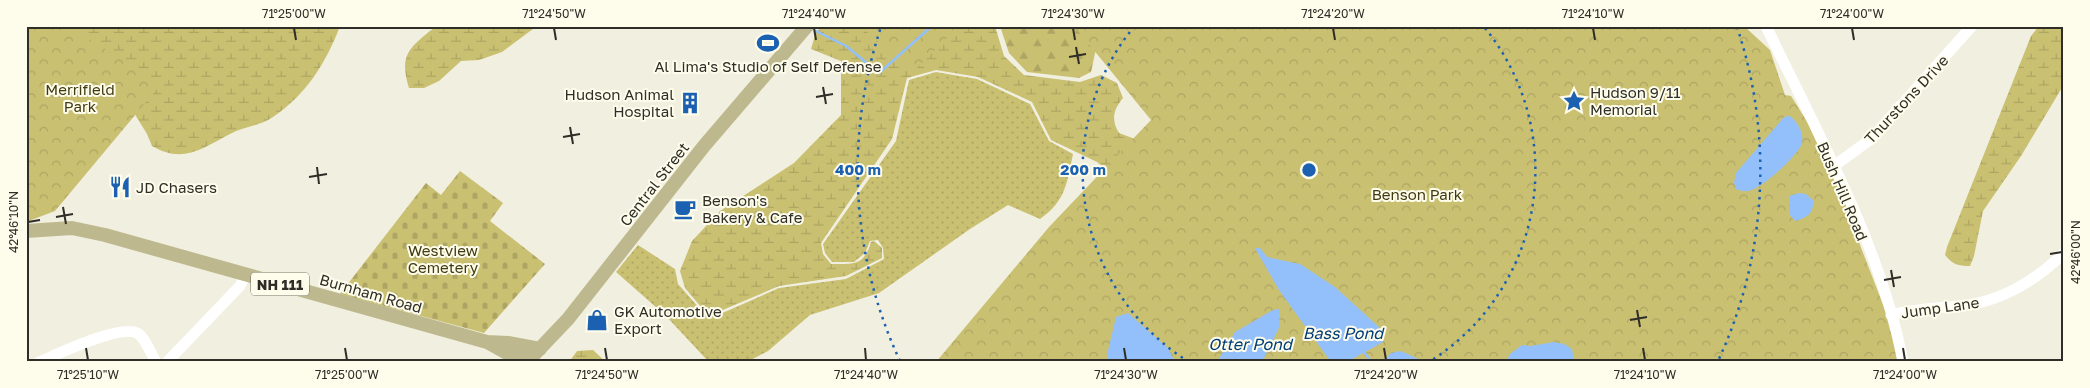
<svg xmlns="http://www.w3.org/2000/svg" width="2090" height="388" font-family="'Golos Text',sans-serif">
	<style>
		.grass { fill: url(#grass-dots) }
		.forest { fill: url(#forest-firs) }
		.wetland { fill: url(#wetland-marsh) }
		.cemetery { fill: url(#cemetery-stones) }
		.park { fill: url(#park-crowns) }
		.water { fill: #93c0fa }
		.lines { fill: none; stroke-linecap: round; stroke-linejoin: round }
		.stream { stroke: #93c0fa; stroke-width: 2.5 }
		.minor { stroke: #fff; stroke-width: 11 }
		.major { stroke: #beb88e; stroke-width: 14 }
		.ticks { fill: none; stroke: #2e2d27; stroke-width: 2 }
		.ring { fill: none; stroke: #1c61b1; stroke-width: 2.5; stroke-dasharray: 2.5 5 }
		.labels { text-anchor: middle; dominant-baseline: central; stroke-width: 4; stroke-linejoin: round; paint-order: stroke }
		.shield { fill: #fefdec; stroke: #6c6b62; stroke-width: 1 }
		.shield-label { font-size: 14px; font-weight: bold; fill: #2e2d27 }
		.poi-label { font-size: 15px; fill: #2e2d27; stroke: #fefdec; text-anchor: start }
		.park-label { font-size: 15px; fill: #3f3a10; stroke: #fefdec }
		.street-label { font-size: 15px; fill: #2e2d27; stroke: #fefdec }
		.water-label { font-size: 16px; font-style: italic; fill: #003c7a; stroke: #fefdec }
		.centre { fill: #1c61b1; stroke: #fefdec; stroke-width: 2.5 }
		.ring-label { font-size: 15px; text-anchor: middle; font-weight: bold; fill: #1c61b1; stroke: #fefdec; stroke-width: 4; stroke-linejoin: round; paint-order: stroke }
		.neatline { fill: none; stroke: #2e2d27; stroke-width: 2 }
		.ticks-label { font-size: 12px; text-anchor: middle; fill: #2e2d27 }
	</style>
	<defs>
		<pattern id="grass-dots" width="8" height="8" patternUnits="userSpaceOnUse" patternTransform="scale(1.25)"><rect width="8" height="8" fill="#cac072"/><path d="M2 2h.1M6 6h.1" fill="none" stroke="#aea563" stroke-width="1.8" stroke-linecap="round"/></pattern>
		<pattern id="forest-firs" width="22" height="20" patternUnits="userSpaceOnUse" patternTransform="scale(1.25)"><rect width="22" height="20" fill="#cac072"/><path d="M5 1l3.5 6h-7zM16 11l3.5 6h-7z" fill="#aea563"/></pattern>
		<pattern id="wetland-marsh" width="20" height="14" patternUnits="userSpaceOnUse" patternTransform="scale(1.25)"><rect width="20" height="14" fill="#cac072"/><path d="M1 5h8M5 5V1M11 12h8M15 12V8" fill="none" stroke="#aea563"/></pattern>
		<pattern id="cemetery-stones" width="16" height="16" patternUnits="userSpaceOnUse" patternTransform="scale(1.25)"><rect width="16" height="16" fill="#cac072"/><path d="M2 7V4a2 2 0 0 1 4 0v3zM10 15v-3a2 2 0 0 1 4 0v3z" fill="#aea563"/></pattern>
		<pattern id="park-crowns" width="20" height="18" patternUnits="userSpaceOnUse" patternTransform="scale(1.25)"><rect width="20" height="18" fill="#cac072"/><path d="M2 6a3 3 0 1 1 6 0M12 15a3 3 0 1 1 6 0" fill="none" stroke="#aea563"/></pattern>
	</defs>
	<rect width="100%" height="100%" fill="#f1efdf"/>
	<path class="grass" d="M936,72L977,79L1030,104L1049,141L1073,154C1067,182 1066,201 1040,219L1008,205L970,229L879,293L810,315L768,351L747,362L707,360L666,316L616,272L638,245L675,269L678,284L701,310L718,315L779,288L846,279L884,259L883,248L878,240L870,241L865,253L854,262H832L825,253L823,244L896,141L909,80Z"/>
	<path class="forest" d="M1000,26H1079L1097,44L1091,72L1079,78L1027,72L1009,53Z"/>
	<path class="wetland" d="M26,26H340C326,63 306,95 273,117C260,126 243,127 230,134C201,149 183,164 152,146L147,134L131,108Z
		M436,26H537L502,52L479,60L461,61L439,81L424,88H409C398,53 411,47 436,26Z
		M823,26H995L1004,56L1024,75L1080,82L1101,75L1117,83L1123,98C1113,110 1111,120 1119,133L1151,145L1130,189L1097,162L1051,140L1032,102L978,77L936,70L907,78L892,139L821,243L823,254L831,264C854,264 864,266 871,242L874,241L882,248V258L846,276L779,286L718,312L701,307L685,288L680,271L692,241L720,211L794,163L841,115V61L811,49L816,32Z
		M2039,26H2064L2063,86L2021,156L1983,211L1974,256L1970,266C1958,266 1952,264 1945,255L1947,247L2031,36Z
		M593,350L606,362H569L577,351Z"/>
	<path class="cemetery" d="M460,171L503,203L490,221L545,264L484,333L340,294L426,183L441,195Z"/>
	<path class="park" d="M26,26H68L161,84L55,211L26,222Z
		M860,26H959L913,72Z
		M1074,26H1744L1770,50L1785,95L1791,96L1808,123L1831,175L1850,206L1860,245L1892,328L1898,362H936L1049,227L1151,120Z"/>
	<path class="water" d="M1790,116C1798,123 1804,132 1802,143C1798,156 1761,189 1748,191C1744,192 1739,190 1736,189L1734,183L1736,173L1784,117Z
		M1799,193L1806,194L1813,200C1814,213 1808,217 1795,221L1790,215L1789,196Z
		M1255,248H1260L1267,257L1300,264L1335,287L1380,328L1383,342L1347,362H1331L1279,290Z
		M1280,309L1279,328L1262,362H1217L1235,332L1273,310Z
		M1128,313L1168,348L1175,362H1109L1107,355L1116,317Z
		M1554,342L1564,344L1572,349L1574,362H1506L1510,354L1522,345L1530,346Z
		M1401,351L1425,362H1382L1391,353Z"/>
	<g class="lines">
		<path class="stream" d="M816,31L846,46L879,73L932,26
			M1364,352L1370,360"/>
		<path class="minor" d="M1766,26C1817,132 1881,246 1903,362
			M1834,166L1871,139L1972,26
			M1891,315C1915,309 1936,308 1960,306C2001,302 2035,281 2064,253
			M39,362C58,354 120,324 137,333C145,337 151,354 156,362
			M167,362L240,286L245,275"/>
		<path class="major" d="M26,231L72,228L105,235L487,342L505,352L528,361L568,319L704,146L807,26
			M487,342L508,343L540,349"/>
	</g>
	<path class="ticks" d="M294,28L296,40M554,28L556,40M814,28L816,40M1073,28L1075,40M1333,28L1335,40M1593,28L1595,40M1852,28L1854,40M1076,47L1079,64M1069,57L1086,54M823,87L826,104M816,97L833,94M570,127L573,144M563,137L580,134M317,167L319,184M309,177L327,174M63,207L66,224M56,217L73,214M28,222L40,220M2050,254L2062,252M1891,270L1894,287M1884,280L1901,277M1637,310L1640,327M1630,320L1647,317M86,348L88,360M345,348L347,360M605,348L607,360M865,348L866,360M1124,348L1126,360M1384,348L1386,360M1643,348L1645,360M1903,348L1905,360"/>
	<g class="ring">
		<path d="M1189 362A226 226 0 0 1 1133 28M1485 28A226 226 0 0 1 1429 362"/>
		<path d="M900 361A451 451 0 0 1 881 27M1737 27A451 451 0 0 1 1718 361"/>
	</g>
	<defs>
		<g id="stadium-bare" transform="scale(1.725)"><path d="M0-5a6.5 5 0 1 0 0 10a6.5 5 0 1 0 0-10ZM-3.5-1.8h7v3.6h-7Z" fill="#1c61b1" stroke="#fefdec" stroke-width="2.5" paint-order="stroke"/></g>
		<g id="sight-bare" transform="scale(1.725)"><path d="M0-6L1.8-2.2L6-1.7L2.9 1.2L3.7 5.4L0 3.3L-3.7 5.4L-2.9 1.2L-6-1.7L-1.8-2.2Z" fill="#1c61b1" stroke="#fefdec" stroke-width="2.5" paint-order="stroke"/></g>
		<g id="building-bare" transform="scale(1.725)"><path d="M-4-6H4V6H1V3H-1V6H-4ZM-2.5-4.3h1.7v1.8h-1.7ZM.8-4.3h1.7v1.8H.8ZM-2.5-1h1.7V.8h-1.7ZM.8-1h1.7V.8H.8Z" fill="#1c61b1" stroke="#fefdec" stroke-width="2.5" paint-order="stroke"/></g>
		<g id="restaurant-bare" transform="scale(1.725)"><path d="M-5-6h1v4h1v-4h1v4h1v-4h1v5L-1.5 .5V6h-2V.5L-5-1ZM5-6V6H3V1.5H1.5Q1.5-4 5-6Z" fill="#1c61b1" stroke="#fefdec" stroke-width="2.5" paint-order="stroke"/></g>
		<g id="cafe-bare" transform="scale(1.725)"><path d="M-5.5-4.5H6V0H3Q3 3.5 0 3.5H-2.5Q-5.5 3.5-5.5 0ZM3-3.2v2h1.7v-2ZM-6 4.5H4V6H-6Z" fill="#1c61b1" stroke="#fefdec" stroke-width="2.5" paint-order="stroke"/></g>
		<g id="shop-bare" transform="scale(1.725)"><path d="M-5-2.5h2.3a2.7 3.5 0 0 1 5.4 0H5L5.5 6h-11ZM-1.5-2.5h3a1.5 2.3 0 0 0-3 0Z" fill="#1c61b1" stroke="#fefdec" stroke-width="2.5" paint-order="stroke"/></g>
	</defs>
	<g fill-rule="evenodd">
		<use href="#stadium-bare" x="768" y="43"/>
		<use href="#sight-bare" x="1574" y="101"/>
		<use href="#building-bare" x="690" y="103"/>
		<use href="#restaurant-bare" x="120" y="187"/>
		<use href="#cafe-bare" x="685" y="209"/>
		<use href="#shop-bare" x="597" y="320"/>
	</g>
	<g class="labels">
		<rect class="shield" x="251" y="272.5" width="58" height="23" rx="4"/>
		<g class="shield-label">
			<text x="280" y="284">NH 111</text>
		</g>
		<g class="poi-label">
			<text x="768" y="66" text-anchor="middle">Al Lima's Studio of Self Defense</text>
			<text x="1590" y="92">Hudson 9/11<tspan x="1590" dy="17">Memorial</tspan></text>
			<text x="674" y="94" text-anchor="end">Hudson Animal<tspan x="674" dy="17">Hospital</tspan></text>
			<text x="136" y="187">JD Chasers</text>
			<text x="702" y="200">Benson's<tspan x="702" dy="17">Bakery &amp; Cafe</tspan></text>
			<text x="614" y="311">GK Automotive<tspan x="614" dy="17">Export</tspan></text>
		</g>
		<g class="park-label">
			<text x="80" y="89">Merrifield<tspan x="80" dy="17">Park</tspan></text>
			<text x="1417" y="194">Benson Park</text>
			<text x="443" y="250">Westview<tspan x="443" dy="17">Cemetery</tspan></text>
		</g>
		<g class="street-label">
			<text transform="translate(1906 99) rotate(-47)">Thurstons Drive</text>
			<text transform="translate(654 184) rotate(-52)">Central Street</text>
			<text transform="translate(1843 191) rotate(67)">Bush Hill Road</text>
			<text transform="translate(371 293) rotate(16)">Burnham Road</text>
			<text transform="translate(1940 307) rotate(-8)">Jump Lane</text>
		</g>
		<g class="water-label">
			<text x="1343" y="333">Bass Pond</text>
			<text x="1250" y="344">Otter Pond</text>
		</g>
	</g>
	<circle cx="1309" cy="170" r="8" class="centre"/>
	<g class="ring-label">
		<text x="1083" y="175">200 m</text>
		<text x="858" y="175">400 m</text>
	</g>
	<rect width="2090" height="388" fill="none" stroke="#fefdec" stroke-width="55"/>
	<rect x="28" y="28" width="2034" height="332" class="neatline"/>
	<g class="ticks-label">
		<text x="294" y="18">71°25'00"W</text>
		<text x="554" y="18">71°24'50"W</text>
		<text x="814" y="18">71°24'40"W</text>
		<text x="1073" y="18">71°24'30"W</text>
		<text x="1333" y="18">71°24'20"W</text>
		<text x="1593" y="18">71°24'10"W</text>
		<text x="1852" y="18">71°24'00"W</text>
		<text transform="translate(14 222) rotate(-90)" y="4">42°46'10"N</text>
		<text transform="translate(2076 252) rotate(-90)" y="4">42°46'00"N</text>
		<text x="88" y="379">71°25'10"W</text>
		<text x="347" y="379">71°25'00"W</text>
		<text x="607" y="379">71°24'50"W</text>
		<text x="866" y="379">71°24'40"W</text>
		<text x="1126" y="379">71°24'30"W</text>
		<text x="1386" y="379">71°24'20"W</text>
		<text x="1645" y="379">71°24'10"W</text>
		<text x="1905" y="379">71°24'00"W</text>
	</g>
</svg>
